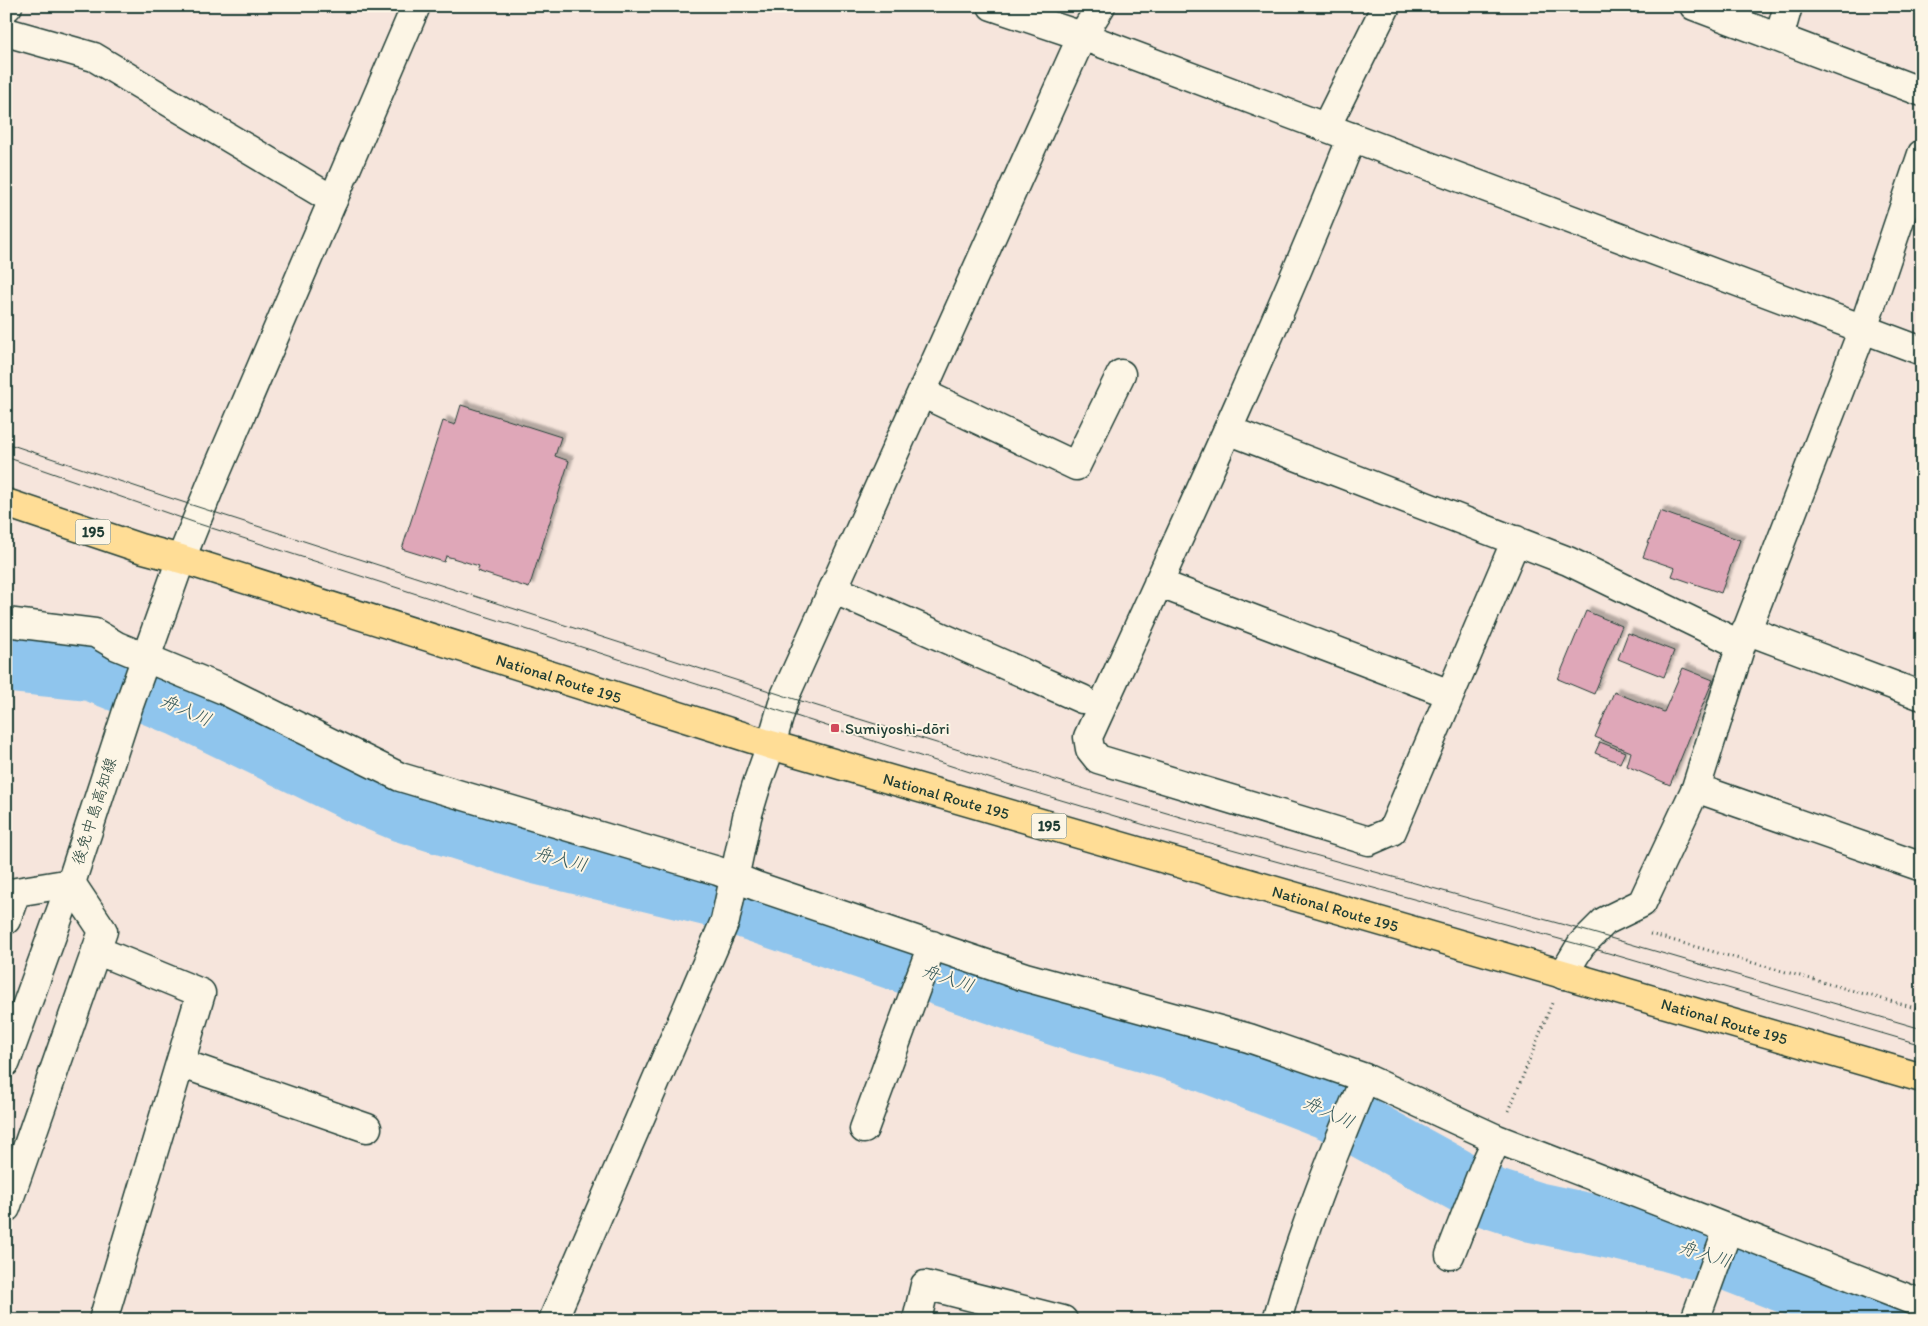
<svg xmlns="http://www.w3.org/2000/svg" width="1928" height="1326" font-family="Itim,'Klee One',sans-serif">
	<style>
		.lines { fill: none; stroke-linecap: round; stroke-linejoin: round }
		.river { stroke: #8fc5ed; stroke-width: 61 }
		.building { fill: #dfa7b8; stroke: #1f3d34; filter: url(#shadow) }
		.minor-casing { stroke: #1f3d34; stroke-width: 31 }
		.tertiary-casing { stroke: #1f3d34; stroke-width: 31 }
		.secondary-casing { stroke: #1f3d34; stroke-width: 31 }
		.trunk-casing { stroke: #1f3d34; stroke-width: 31 }
		.path { stroke: #1f3d34; stroke-width: 3; stroke-dasharray: 1 4; stroke-linecap: butt }
		.minor { stroke: #fcf5e5; stroke-width: 28 }
		.tertiary { stroke: #fcf5e5; stroke-width: 28 }
		.secondary { stroke: #fcf5e5; stroke-width: 28 }
		.trunk { stroke: #ffdd96; stroke-width: 28 }
		.tram { stroke: #1f3d34; stroke-width: 1 }
		.poi-dot { fill: #d1495b; stroke: #fcf5e5; stroke-width: 2 }
		.labels { text-anchor: middle; dominant-baseline: central; stroke-width: 4; stroke-linejoin: round; paint-order: stroke }
		.shield { fill: #fcf5e5; stroke: #617469; stroke-width: 1 }
		.shield-label { font-size: 15px; font-weight: bold; fill: #1f3d34 }
		.street-label { font-size: 16px; fill: #1f3d34; stroke: #fcf5e5 }
		.poi-label { font-size: 16px; fill: #1f3d34; stroke: #fcf5e5; text-anchor: start }
		.water-label { font-size: 18px; font-style: italic; fill: #355859; stroke: #fcf5e5 }
	</style>
	<defs>
		<filter id="shadow"><feDropShadow dx="4.5" dy="-4.5" stdDeviation="1" flood-color="#0004"/></filter>
	</defs>
	<rect width="100%" height="100%" fill="#f6e5dc"/>
	<filter id="ink" filterUnits="userSpaceOnUse"><feTurbulence type="fractalNoise" baseFrequency=".02" numOctaves="2"/><feDisplacementMap in="SourceGraphic" scale="10" xChannelSelector="R" yChannelSelector="G"/><feConvolveMatrix kernelMatrix="1 2 1 2 8 2 1 2 1" color-interpolation-filters="sRGB"/></filter>
	<g filter="url(#ink)">
		<g class="lines">
			<path class="river" d="M6,662L93,671L182,707L363,795L404,812L534,853L710,896L1079,1023L1186,1054L1331,1110L1491,1198L1534,1212L1669,1241L1710,1253L1881,1320"/>
		</g>
		<path class="building" d="M461,405L561,437L555,456L569,461L529,588L477,571L479,566L446,556L444,562L402,549L443,421L455,425Z
			M1660,511L1740,540L1721,593L1672,576L1675,568L1643,557Z
			M1586,611L1622,626L1594,694L1558,679Z
			M1628,633L1674,651L1664,677L1618,659Z
			M1683,668L1713,680L1670,785L1627,766L1631,752L1595,737L1614,692L1664,712Z
			M1600,742L1625,752L1620,763L1595,753Z"/>
		<g class="lines">
			<g class="minor-casing">
				<path id="minor" d="M1694,6L1922,92
					M6,8L8,6
					M6,32L94,57L333,200
					M1779,38L1788,6
					M1326,127L1386,6
					M1352,137C1271,340 1179,538 1088,737L1090,749L1098,759L1369,841L1392,831L1516,540
					M922,393L1076,466L1121,374
					M1228,430L1568,561L1741,645L1696,788L1642,903L1605,921L1581,945L1563,975
					M1158,583L1450,694
					M833,589L1082,699
					M6,622L95,633L117,646L224,690L400,777L718,871L756,886L1025,977L1249,1038L1365,1078L1497,1139L1922,1304
					M1746,630L1922,696
					M1741,645L1863,329L1922,154
					M1696,788L1922,867
					M6,920L16,892L71,883L103,931L6,1208
					M96,950L201,993L103,1320
					M180,1063L367,1128
					M864,1129L932,945
					M1450,1255L1485,1165L1497,1139
					M553,1320L725,921L747,817L756,787L771,745L785,696L1082,36L1101,6
					M917,1320L925,1285L1063,1320
					M1277,1320C1300,1237 1332,1157 1365,1078
					M1695,1320L1728,1229"/>
			</g>
			<g class="tertiary-casing">
				<path id="tertiary" d="M992,6L1082,36L1922,351
					M181,559L210,487L416,6"/>
			</g>
			<g class="secondary-casing">
				<path id="secondary" d="M6,1062L71,883L129,705L181,559"/>
			</g>
			<g class="trunk-casing">
				<g id="trunk">
					<path id="s1" d="M6,503L140,548L181,559L771,745L1922,1078"/>
				</g>
			</g>
			<path class="path" d="M1650,934L1922,1010
				M1509,1111L1552,1003"/>
			<use href="#minor" class="minor"/>
			<use href="#tertiary" class="tertiary"/>
			<use href="#secondary" class="secondary"/>
			<use href="#trunk" class="trunk"/>
			<path class="tram" d="M6,443L167,497L785,696L1075,786L1204,824L1593,933L1922,1029
				M6,457L196,523L1004,783L1155,828L1581,945L1922,1045"/>
		</g>
	</g>
	<rect class="poi-dot" x="830" y="723" width="10" height="10" rx="2.5"/>
	<g class="labels">
		<g class="shield">
			<rect x="75.5" y="519.5" width="35" height="25" rx="4"/>
			<rect x="1031.5" y="813.5" width="35" height="25" rx="4"/>
		</g>
		<g class="shield-label">
			<text x="93" y="532">195</text>
			<text x="1049" y="826">195</text>
		</g>
		<g class="street-label">
			<text stroke="none"><textPath href="#s1" startOffset="580">National Route 195</textPath></text>
			<text stroke="none"><textPath href="#s1" startOffset="985">National Route 195</textPath></text>
			<text transform="translate(94 811) rotate(-72)">後免中島高知線</text>
			<text stroke="none"><textPath href="#s1" startOffset="1390">National Route 195</textPath></text>
			<text stroke="none"><textPath href="#s1" startOffset="1795">National Route 195</textPath></text>
		</g>
		<g class="poi-label">
			<text x="845" y="728">Sumiyoshi-dōri</text>
		</g>
		<g class="water-label">
			<text transform="translate(186 710) rotate(24)">舟入川</text>
			<text transform="translate(561 859) rotate(14)">舟入川</text>
			<text transform="translate(948 978) rotate(19)">舟入川</text>
			<text transform="translate(1329 1112) rotate(25)">舟入川</text>
			<text transform="translate(1705 1254) rotate(17)">舟入川</text>
		</g>
	</g>
	<rect width="1928" height="1326" fill="none" stroke="#fcf5e5" stroke-width="25"/>
	<rect x="12" y="12" width="1903" height="1301" fill="none" stroke="#1f3d34" stroke-width="2" filter="url(#ink)"/>
</svg>
